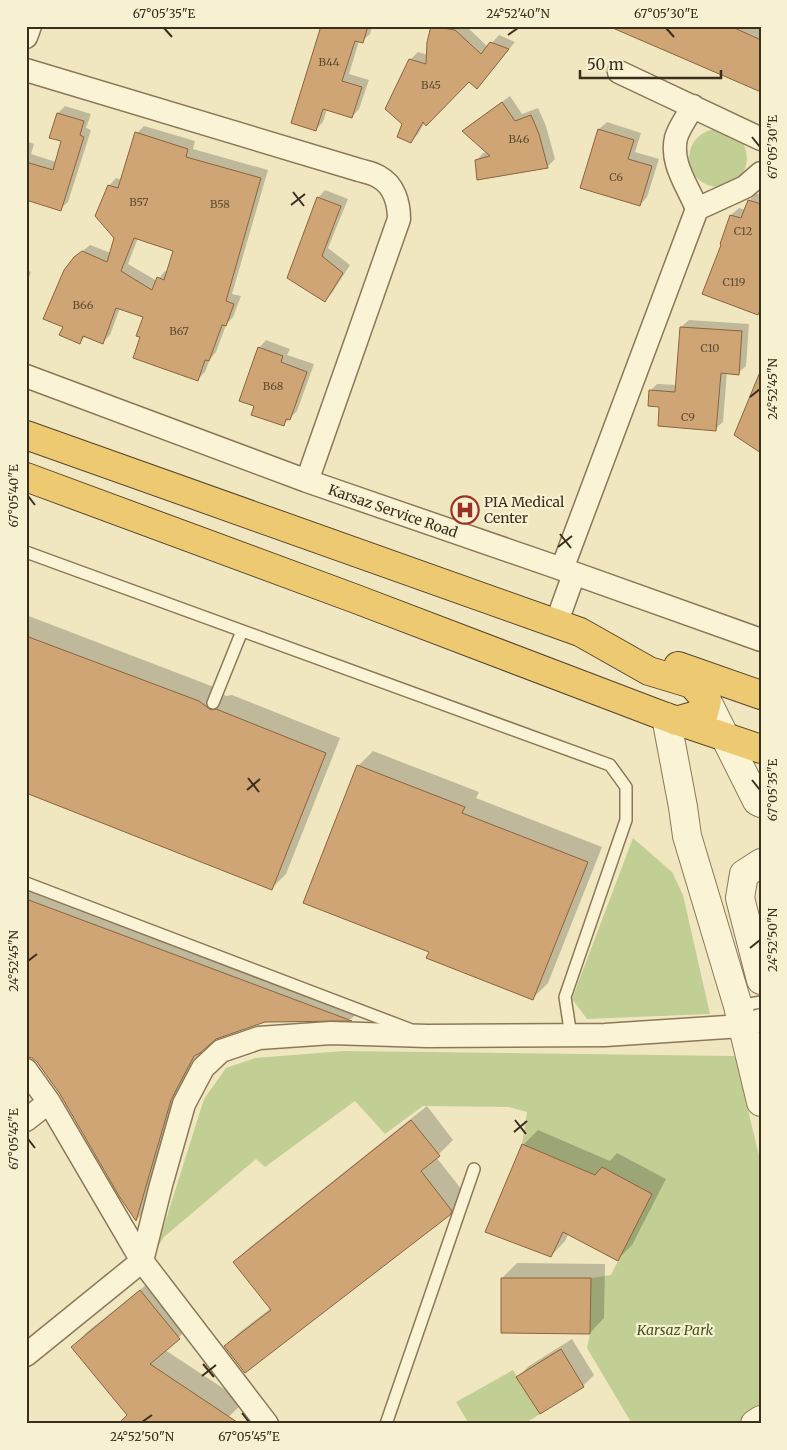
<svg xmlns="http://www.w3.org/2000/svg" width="787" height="1450" font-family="Merriweather,serif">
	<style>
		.green { fill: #c2cf94 }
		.shadow { fill: #0003; fill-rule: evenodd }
		.building { fill: #d0a575; stroke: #8b643c; fill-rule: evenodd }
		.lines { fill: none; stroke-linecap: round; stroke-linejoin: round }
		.service-casing { stroke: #8b7858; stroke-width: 14 }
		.minor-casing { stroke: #8b7858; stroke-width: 25 }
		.tertiary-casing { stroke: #8b7858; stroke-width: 30 }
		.trunk-casing { stroke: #58452c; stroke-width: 30 }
		.service { stroke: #faf3d5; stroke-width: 11 }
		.minor { stroke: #faf3d5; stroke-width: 22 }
		.tertiary { stroke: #faf3d5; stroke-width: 28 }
		.trunk { stroke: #edca72; stroke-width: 28 }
		.ticks { fill: none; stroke: #3a2e1d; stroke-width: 2 }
		.labels { text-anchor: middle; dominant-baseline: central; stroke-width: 4.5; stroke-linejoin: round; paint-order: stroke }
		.number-label { font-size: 11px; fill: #604c33 }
		.poi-label { font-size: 14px; fill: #3a2e1d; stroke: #f7f0d1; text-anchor: start }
		.street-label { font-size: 14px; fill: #3a2e1d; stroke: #f7f0d1 }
		.park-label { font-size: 14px; font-style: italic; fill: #445722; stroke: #f7f0d1 }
		.neatline { fill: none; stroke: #3a2e1d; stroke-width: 2 }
		.ticks-label { font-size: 12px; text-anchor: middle; fill: #3a2e1d }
	</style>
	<rect width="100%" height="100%" fill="#f0e7c1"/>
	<path class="green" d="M689 158a29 29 0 1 1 58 0a29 29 0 1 1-58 0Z
		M633,838L672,872L683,895L710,1014L587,1019L572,999Z
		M344,1051L735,1056L761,1164V1413L744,1424H632L587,1348L590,1334L591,1278L611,1275L652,1194L602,1168L595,1175L522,1144L527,1112L509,1107L423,1106L385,1134L355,1101L265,1167L256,1159L164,1237L157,1248L204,1099L226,1068L255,1058Z
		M513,1370L540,1414L524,1424H469L456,1402Z"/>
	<path class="shadow" d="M323,26H372L370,34L362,41H359L349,74L369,80L359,109L352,117L327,109L323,122L316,129Z
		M433,26H466L488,47L499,35L515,42L484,80H469L425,122L418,134L411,141L403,124L410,60L418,52L428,55V42Z
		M633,26H761V91Z
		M510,96L522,114L538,108L546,126L555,159L547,167L476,161L483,153L488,152L464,131L471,124Z
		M65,106L91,114L86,128L91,130L68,202L60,209L26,199V141L34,144L31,154L56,162L63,140L58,113Z
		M607,122L641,133L635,152L659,159L647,197L640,205L599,129Z
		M144,126L195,141L193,149L268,170L232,294L241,296L233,317L226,325L216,352L210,359L205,372L198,379L142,336L144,316L120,308L110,335L103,342L86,336L79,342L64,326L74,258L90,245L111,253L116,238L109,186L116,178L122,180L137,133ZM138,238L174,250L168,272L165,271L157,281L128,264Z
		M325,190L348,199L328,248L350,265L332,293L325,300L318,198Z
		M756,193L761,195V310L757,314L722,243L731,215L739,208L746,210L749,201Z
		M26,270L31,272L26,285Z
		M689,320L749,324L746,366L738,373L727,372L723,422L715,429L661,406L650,391L657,384L676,385L681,327Z
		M266,340L290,349L287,355L314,364L297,411L283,425L259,348Z
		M26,615L214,687L226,696L232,695L340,738L286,874L271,889L26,792Z
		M373,751L479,792L476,798L602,847L548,983L533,998L430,951L358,766Z
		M26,879L365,1006L351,1019L265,1021L216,1038L205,1047L186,1084L151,1205L136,1220L61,1094L38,1061L26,1055Z
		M427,1106L453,1140L436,1157L466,1195L464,1199L449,1214L225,1346L240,1332L271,1308L235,1262L249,1248Z
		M538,1130L610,1161L617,1153L666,1179L632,1245L618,1259L569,1233L565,1241L551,1256L487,1231L524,1144Z
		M517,1263L605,1264L604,1318L590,1333L502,1278Z
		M156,1277L194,1323L165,1350L244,1402L221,1424L128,1415L73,1347L87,1332Z
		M572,1339L594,1375L583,1386L518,1377L529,1366Z"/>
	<path class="building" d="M321,26H368L363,43L355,41L342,81L362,87L352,118L323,109L316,131L291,123Z
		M431,26L455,30L481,54L490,42L509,49L477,89L469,82L426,126L423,122L411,143L397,137L402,124L385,109L409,59L426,64L427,42Z
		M608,26H730L761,40V92Z
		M502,102L515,121L531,115L539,134L548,168L477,180L475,160L490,156L462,131Z
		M57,113L84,121L80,135L84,137L61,211L26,200V162L53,170L61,141L49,138Z
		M598,129L634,140L628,159L652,166L640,206L580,188Z
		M135,132L188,149L186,157L261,178L226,301L234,304L226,326L222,325L209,361L205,360L198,381L133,358L140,337L136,336L143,317L116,308L103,344L83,336L80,344L59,335L63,327L43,319L64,270L74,257L82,251L107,262L114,238L95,216L108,185L118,188ZM134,238L173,251L164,280L157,277L152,290L121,271Z
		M317,197L341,206L322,256L343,273L325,302L287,278Z
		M748,200L761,204V308L758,315L702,294L721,245L720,244L730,215L741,218Z
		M680,327L742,331L739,375L721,373L716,431L658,426L659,407L648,406L649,390L675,392Z
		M258,347L283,356L281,362L307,372L290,420L286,419L284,426L251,415L254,406L239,401Z
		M760,372H761V453L734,435Z
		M26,636L199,701L211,710L216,709L326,753L272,890L26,793Z
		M357,765L465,807L462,813L588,862L533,1000L426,958L429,952L303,903Z
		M26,899L352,1021L265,1022L216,1039L200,1053L194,1056L171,1100L136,1221L119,1196L60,1094L37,1062L32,1058L26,1057Z
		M411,1120L440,1156L421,1171L452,1211L450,1215L245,1373L224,1346L271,1310L233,1262Z
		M522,1144L595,1175L602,1167L652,1194L618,1261L563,1232L551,1257L485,1232Z
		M501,1278H591L590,1334L501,1333Z
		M140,1290L180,1339L150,1364L240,1424H118L127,1415L71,1347Z
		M561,1349L584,1387L540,1414L516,1377Z"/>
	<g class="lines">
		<g class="service-casing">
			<path id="service" d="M26,552L610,765L626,787V820L565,997L571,1036
				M213,703L242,631
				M26,883L409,1029
				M738,1006L761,1002
				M386,1424L474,1169"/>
		</g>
		<g class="minor-casing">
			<path id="minor" d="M26,37L30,26
				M26,70L359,170C365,172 373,173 379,177C394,185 399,203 399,219L307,481
				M619,72L761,139
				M697,209L745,187L761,173
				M26,376L307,481L562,569L761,640
				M562,569L697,209C688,186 670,164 676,138C679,127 688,116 693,106
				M556,624L574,574
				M26,1070L49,1102
				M26,1120L49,1102L142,1261L267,1424
				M26,1355L142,1261L161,1185L184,1104L203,1068L221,1051L259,1038L331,1033L427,1036L605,1035L742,1026L761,1020"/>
		</g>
		<g class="tertiary-casing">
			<path id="tertiary" d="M707,701L757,801L761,803
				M666,717L683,807L687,836L738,1006L761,1102
				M761,863L744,874L740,898L761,980
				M755,1424L761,1420"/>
		</g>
		<g class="trunk-casing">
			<path id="trunk" d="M26,435L580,632L649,671L692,684L707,701L704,713L676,721
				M26,477L356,599L666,717L761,749
				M678,666L761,695"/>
		</g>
		<use href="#service" class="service"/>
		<use href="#minor" class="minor"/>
		<use href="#tertiary" class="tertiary"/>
		<use href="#trunk" class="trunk"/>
	</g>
	<path class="ticks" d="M164,28L172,37M666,28L674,37M508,35L518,28M752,137L760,147M293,192L304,206M291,205L305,194M750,397L760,389M28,496L35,505M560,534L571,548M558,547L572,536M248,778L259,792M752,780L760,790M247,790L260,779M750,948L760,940M28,961L37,954M515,1120L526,1134M514,1132L527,1121M28,1139L35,1148M203,1364L214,1377M202,1376L216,1365M242,1413L249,1422M142,1422L152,1415"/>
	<defs>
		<g id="hospital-ring" transform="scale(1.4375)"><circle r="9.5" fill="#f7f0d1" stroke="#9d3024" stroke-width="1.5"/><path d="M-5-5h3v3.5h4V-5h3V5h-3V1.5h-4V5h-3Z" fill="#9d3024"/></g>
	</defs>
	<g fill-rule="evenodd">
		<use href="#hospital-ring" x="465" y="510"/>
	</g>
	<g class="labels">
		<g class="number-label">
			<text x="329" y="62">B44</text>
			<text x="431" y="85">B45</text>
			<text x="519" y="139">B46</text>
			<text x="616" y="177">C6</text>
			<text x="139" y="202">B57</text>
			<text x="220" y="204">B58</text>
			<text x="743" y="231">C12</text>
			<text x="734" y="282">C119</text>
			<text x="83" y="305">B66</text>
			<text x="179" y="331">B67</text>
			<text x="710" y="348">C10</text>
			<text x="273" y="386">B68</text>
			<text x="688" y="417">C9</text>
		</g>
		<g class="poi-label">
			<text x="484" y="502">PIA Medical<tspan x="484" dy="16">Center</tspan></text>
		</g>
		<g class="street-label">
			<text transform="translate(393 511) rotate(19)">Karsaz Service Road</text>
		</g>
		<g class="park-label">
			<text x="675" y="1330">Karsaz Park</text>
		</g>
	</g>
	<rect width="787" height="1450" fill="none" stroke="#f7f0d1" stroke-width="55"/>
	<path d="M580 70v8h141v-8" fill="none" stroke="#3a2e1d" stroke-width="2.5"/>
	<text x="587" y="70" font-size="15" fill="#3a2e1d" stroke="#f7f0d1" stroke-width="4" paint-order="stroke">50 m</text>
	<rect x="28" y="28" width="732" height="1394" class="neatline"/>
	<g class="ticks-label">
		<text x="164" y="18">67°05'35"E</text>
		<text x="518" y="18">24°52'40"N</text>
		<text x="666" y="18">67°05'30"E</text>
		<text transform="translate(773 147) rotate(-90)" y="4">67°05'30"E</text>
		<text transform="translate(773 389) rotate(-90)" y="4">24°52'45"N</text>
		<text transform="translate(14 496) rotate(-90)" y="4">67°05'40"E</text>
		<text transform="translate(773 790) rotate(-90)" y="4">67°05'35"E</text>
		<text transform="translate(773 940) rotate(-90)" y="4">24°52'50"N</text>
		<text transform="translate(14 961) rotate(-90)" y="4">24°52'45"N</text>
		<text transform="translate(14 1139) rotate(-90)" y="4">67°05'45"E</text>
		<text x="142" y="1441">24°52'50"N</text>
		<text x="249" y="1441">67°05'45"E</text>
	</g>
</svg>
